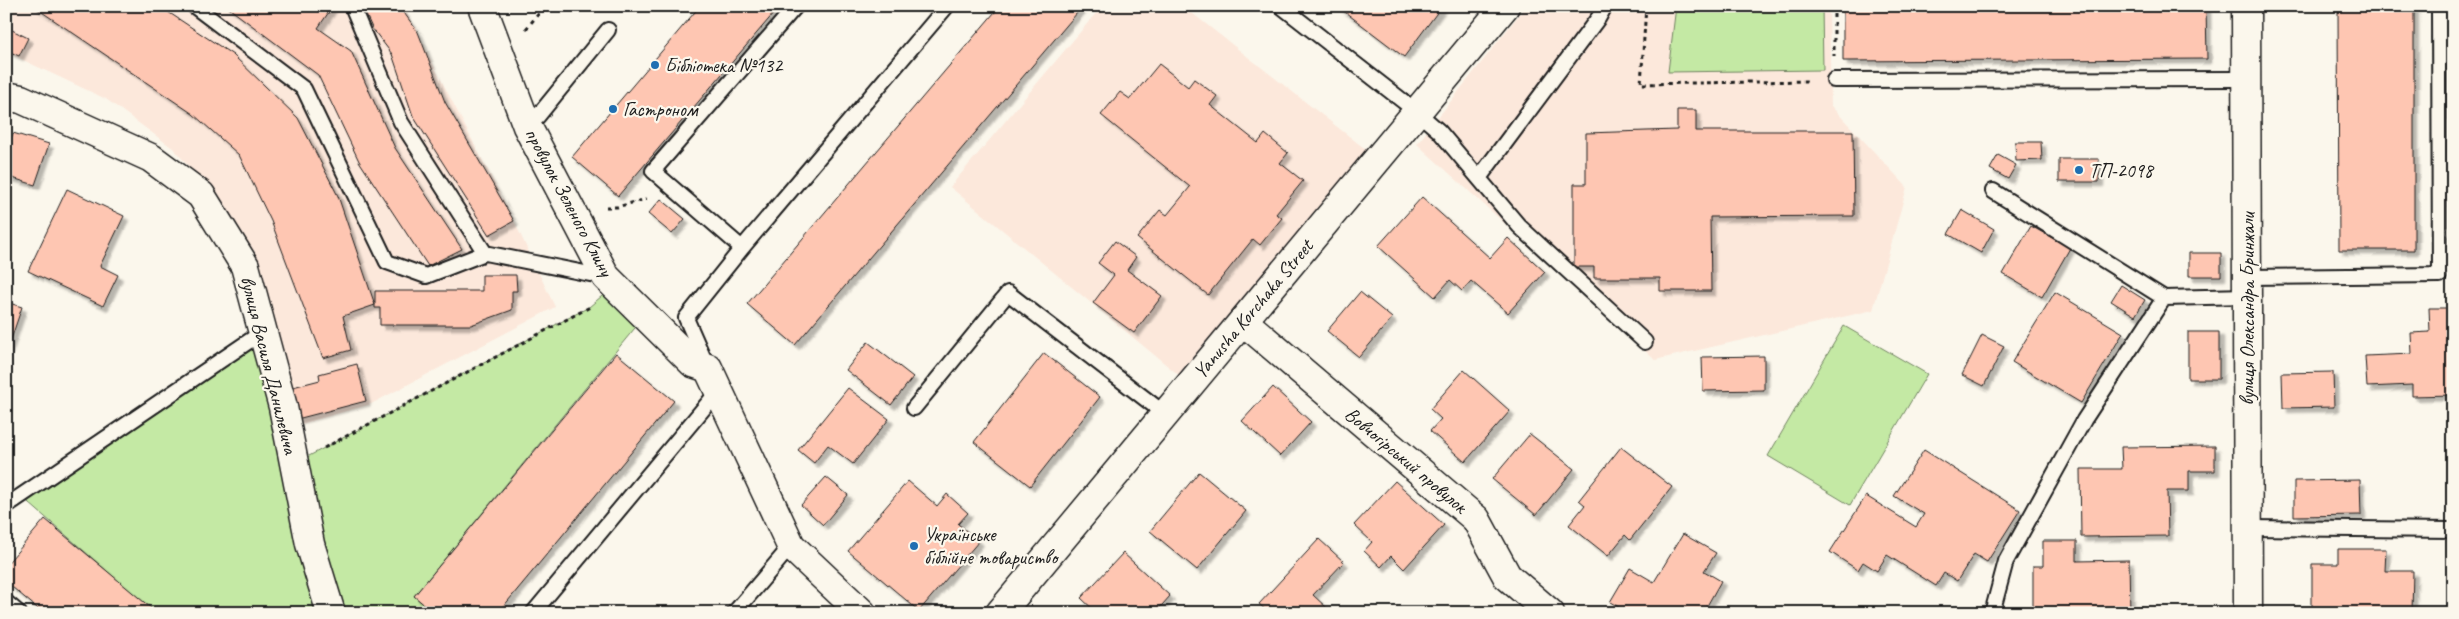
<svg xmlns="http://www.w3.org/2000/svg" width="2459" height="619" font-family="Caveat,sans-serif">
	<style>
		.built { fill: #fce8db }
		.green { fill: #c4e9a4; stroke: #708260 }
		.building { fill: #fec6b2; stroke: #1c1c1c; filter: url(#shadow) }
		.lines { fill: none; stroke-linecap: round; stroke-linejoin: round }
		.lane-casing { stroke: #1c1c1c; stroke-width: 18 }
		.street-casing { stroke: #1c1c1c; stroke-width: 31 }
		.secondary-casing { stroke: #1c1c1c; stroke-width: 31 }
		.path { stroke: #1c1c1c; stroke-width: 3; stroke-dasharray: 4 4; stroke-linecap: butt }
		.lane { stroke: #fbf7ec; stroke-width: 14 }
		.street { stroke: #fbf7ec; stroke-width: 28 }
		.secondary { stroke: #fbf7ec; stroke-width: 28 }
		.poi-dot { fill: #1f6fb2; stroke: #fbf7ec; stroke-width: 2 }
		.labels { text-anchor: middle; dominant-baseline: central; stroke-width: 4.5; stroke-linejoin: round; paint-order: stroke }
		.poi-label { font-size: 20px; fill: #1c1c1c; stroke: #fbf7ec; text-anchor: start }
		.street-label { font-size: 20px; fill: #1c1c1c; stroke: #fbf7ec }
	</style>
	<defs>
		<filter id="shadow"><feDropShadow dx="4.5" dy="4.5" stdDeviation="1" flood-color="#0004"/></filter>
	</defs>
	<rect width="100%" height="100%" fill="#fbf7ec"/>
	<filter id="ink" filterUnits="userSpaceOnUse"><feTurbulence type="fractalNoise" baseFrequency=".02" numOctaves="2"/><feDisplacementMap in="SourceGraphic" scale="10" xChannelSelector="R" yChannelSelector="G"/><feConvolveMatrix kernelMatrix="1 2 1 2 8 2 1 2 1" color-interpolation-filters="sRGB"/></filter>
	<g filter="url(#ink)">
		<path class="built" d="M6,6H403L514,221L555,307L371,404L294,426L269,316L239,227L174,149L106,99L6,52Z
			M1102,6H1183L1373,155L1186,381L950,187Z
			M1526,6H1829L1831,106L1907,187L1873,310L1655,360L1417,144Z"/>
		<path class="green" d="M1676,6H1822L1823,70L1668,72Z
			M615,285L644,317L414,596L434,613H155L21,496L257,335L294,464L589,307Z
			M1844,326L1927,374L1850,505L1768,456Z"/>
		<path class="building" d="M33,6H159L233,55L298,118L338,196L375,305L343,316L351,350L323,358L271,221L239,155L193,114Z
			M226,6H333L318,28L351,51L395,148L462,249L428,266L359,161L318,75Z
			M362,6H399L418,32L445,102L514,221L489,235L413,116L392,54L372,28Z
			M700,6H780L618,196L572,157Z
			M1000,6H1083L795,345L747,304Z
			M1337,6H1442L1404,57Z
			M1843,6H2206L2207,59L1843,61Z
			M2338,6H2414V250H2339Z
			M6,27L28,38L19,56L6,50Z
			M1159,64L1188,87L1194,79L1217,96L1210,105L1258,143L1265,134L1288,153L1280,163L1303,181L1276,214L1282,218L1260,245L1253,239L1208,295L1137,238L1160,210L1167,215L1190,187L1101,115L1120,92L1130,99Z
			M1677,110H1696V131H1853L1854,216L1710,217L1711,291H1660V278H1594V267H1574V184H1586V133L1677,130Z
			M13,133L49,144L35,185L6,176V153Z
			M2015,142H2041L2042,160L2016,161Z
			M1998,155L2016,165L2008,179L1990,169Z
			M2059,159H2099V182H2059Z
			M67,189L124,216L100,266L118,275L103,306L28,271Z
			M1422,197L1490,258L1508,238L1545,272L1508,313L1471,281L1462,291L1450,280L1435,297L1378,246Z
			M661,199L685,219L672,234L648,214Z
			M1962,210L1994,229L1981,253L1948,234Z
			M2031,226L2070,248L2042,297L2003,274Z
			M1115,241L1136,257L1127,270L1162,296L1134,333L1093,303L1114,275L1098,263Z
			M2189,253H2221V276H2189Z
			M482,275H516L517,291H512V310L471,325H380V308H375V291H482Z
			M2121,285L2145,300L2135,316L2111,301Z
			M1360,292L1392,318L1359,357L1327,331Z
			M2055,292L2123,333L2081,403L2012,362Z
			M6,302L22,307L6,354Z
			M2429,308H2453V395L2412,396V385L2367,387L2365,356L2412,354L2411,333L2430,332Z
			M2188,332H2219V379H2188Z
			M1982,335L2004,346L1984,386L1962,375Z
			M868,342L913,377L891,405L846,370Z
			M616,353L674,401L498,613H434L414,596Z
			M1044,353L1100,397L1030,486L974,442Z
			M1764,356V390L1703,391L1702,357Z
			M357,364L366,401L297,419L289,388L320,380L319,374Z
			M1464,370L1510,411L1465,462L1430,431L1441,419L1430,409Z
			M2333,372L2334,407L2283,408L2282,373Z
			M1273,387L1311,422L1280,456L1242,421Z
			M848,388L889,419L853,464L828,445L814,463L798,450Z
			M1530,434L1574,469L1536,515L1492,479Z
			M2215,446V471H2189V491H2167L2168,536L2081,537L2080,469H2122L2121,447Z
			M1621,447L1672,487L1630,540L1625,535L1608,556L1569,525L1585,505L1579,500Z
			M1924,450L2020,510L1987,562L1974,554L1957,581L1944,573L1936,586L1887,555L1877,571L1863,562L1858,570L1830,552L1866,496L1916,527L1924,514L1894,496Z
			M1199,472L1246,511L1197,570L1150,531Z
			M826,477L848,495L823,525L801,505Z
			M2360,480L2361,515L2294,516V481Z
			M908,481L937,506L947,494L968,513L958,524L979,541L919,611L848,551Z
			M1395,481L1444,525L1404,569L1391,556L1381,567L1364,551L1372,542L1354,525Z
			M45,519L157,613H43L6,582V565Z
			M1683,534L1716,553L1704,571L1721,581L1703,613H1693L1685,608L1682,613H1629L1610,602L1630,568L1654,582Z
			M1319,539L1344,562L1313,595L1327,608L1323,613H1269L1259,604Z
			M2043,541H2077V561L2129,560L2130,613H2033V566H2043Z
			M2338,549H2386L2385,571H2413L2412,612L2312,613V564H2338Z
			M1123,553L1170,596L1155,613H1097L1081,598Z"/>
		<g class="lines">
			<g class="lane-casing">
				<path id="lane" d="M194,6L304,89L387,262L426,276L485,253
					M352,6L401,122L485,253L605,277
					M1281,6L1417,112L1439,131L1519,226L1645,342
					M1834,80L2246,79
					M527,126L538,116L608,30
					M1479,178L1599,17L1605,6
					M1993,191L2164,298
					M742,248L653,171L796,6
					M2247,277L2440,275L2439,6
					M707,366L686,318L742,248L947,6
					M914,408L1008,293L1165,414
					M6,506L264,331
					M2248,528L2453,530
					M6,602L19,613
					M533,613L719,390
					M734,613L791,546
					M1992,613L2006,561L2084,420L2164,298L2247,296"/>
			</g>
			<g class="street-casing">
				<path id="street" d="M482,6L527,126L606,277L693,363L708,368L791,546L862,613
					M2246,6L2248,613
					M6,96L21,99L151,158L201,195L245,266L283,407L310,544L331,613
					M1243,321L1476,519L1507,576L1550,613"/>
			</g>
			<g class="secondary-casing">
				<path id="secondary" d="M1000,613L1505,6"/>
			</g>
			<path class="path" d="M1646,6L1641,84L1809,81
				M1834,6V56
				M526,29L545,6
				M606,207H617L646,199
				M324,448L590,307"/>
			<use href="#lane" class="lane"/>
			<use href="#street" class="street"/>
			<use href="#secondary" class="secondary"/>
		</g>
	</g>
	<g class="poi-dot">
		<circle cx="655" cy="65" r="5"/>
		<circle cx="613" cy="109" r="5"/>
		<circle cx="2079" cy="170" r="5"/>
		<circle cx="914" cy="546" r="5"/>
	</g>
	<g class="labels">
		<g class="poi-label">
			<text x="665" y="65">Бібліотека №132</text>
			<text x="623" y="109">Гастроном</text>
			<text x="2089" y="170">ТП-2098</text>
			<text x="924" y="534">Українське<tspan x="924" dy="23">біблійне товариство</tspan></text>
		</g>
		<g class="street-label">
			<text transform="translate(569 202) rotate(62)">провулок Зеленого Клину</text>
			<text transform="translate(1253 309) rotate(-50)">Yanusha Korchaka Street</text>
			<text transform="translate(2247 309) rotate(-90)">вулиця Олександра Бринжали</text>
			<text transform="translate(269 365) rotate(76)">вулиця Василя Данилевича</text>
			<text transform="translate(1406 460) rotate(40)">Вовчогірський провулок</text>
		</g>
	</g>
	<rect width="2459" height="619" fill="none" stroke="#fbf7ec" stroke-width="25"/>
	<rect x="12" y="12" width="2434" height="594" fill="none" stroke="#1c1c1c" stroke-width="2" filter="url(#ink)"/>
</svg>
